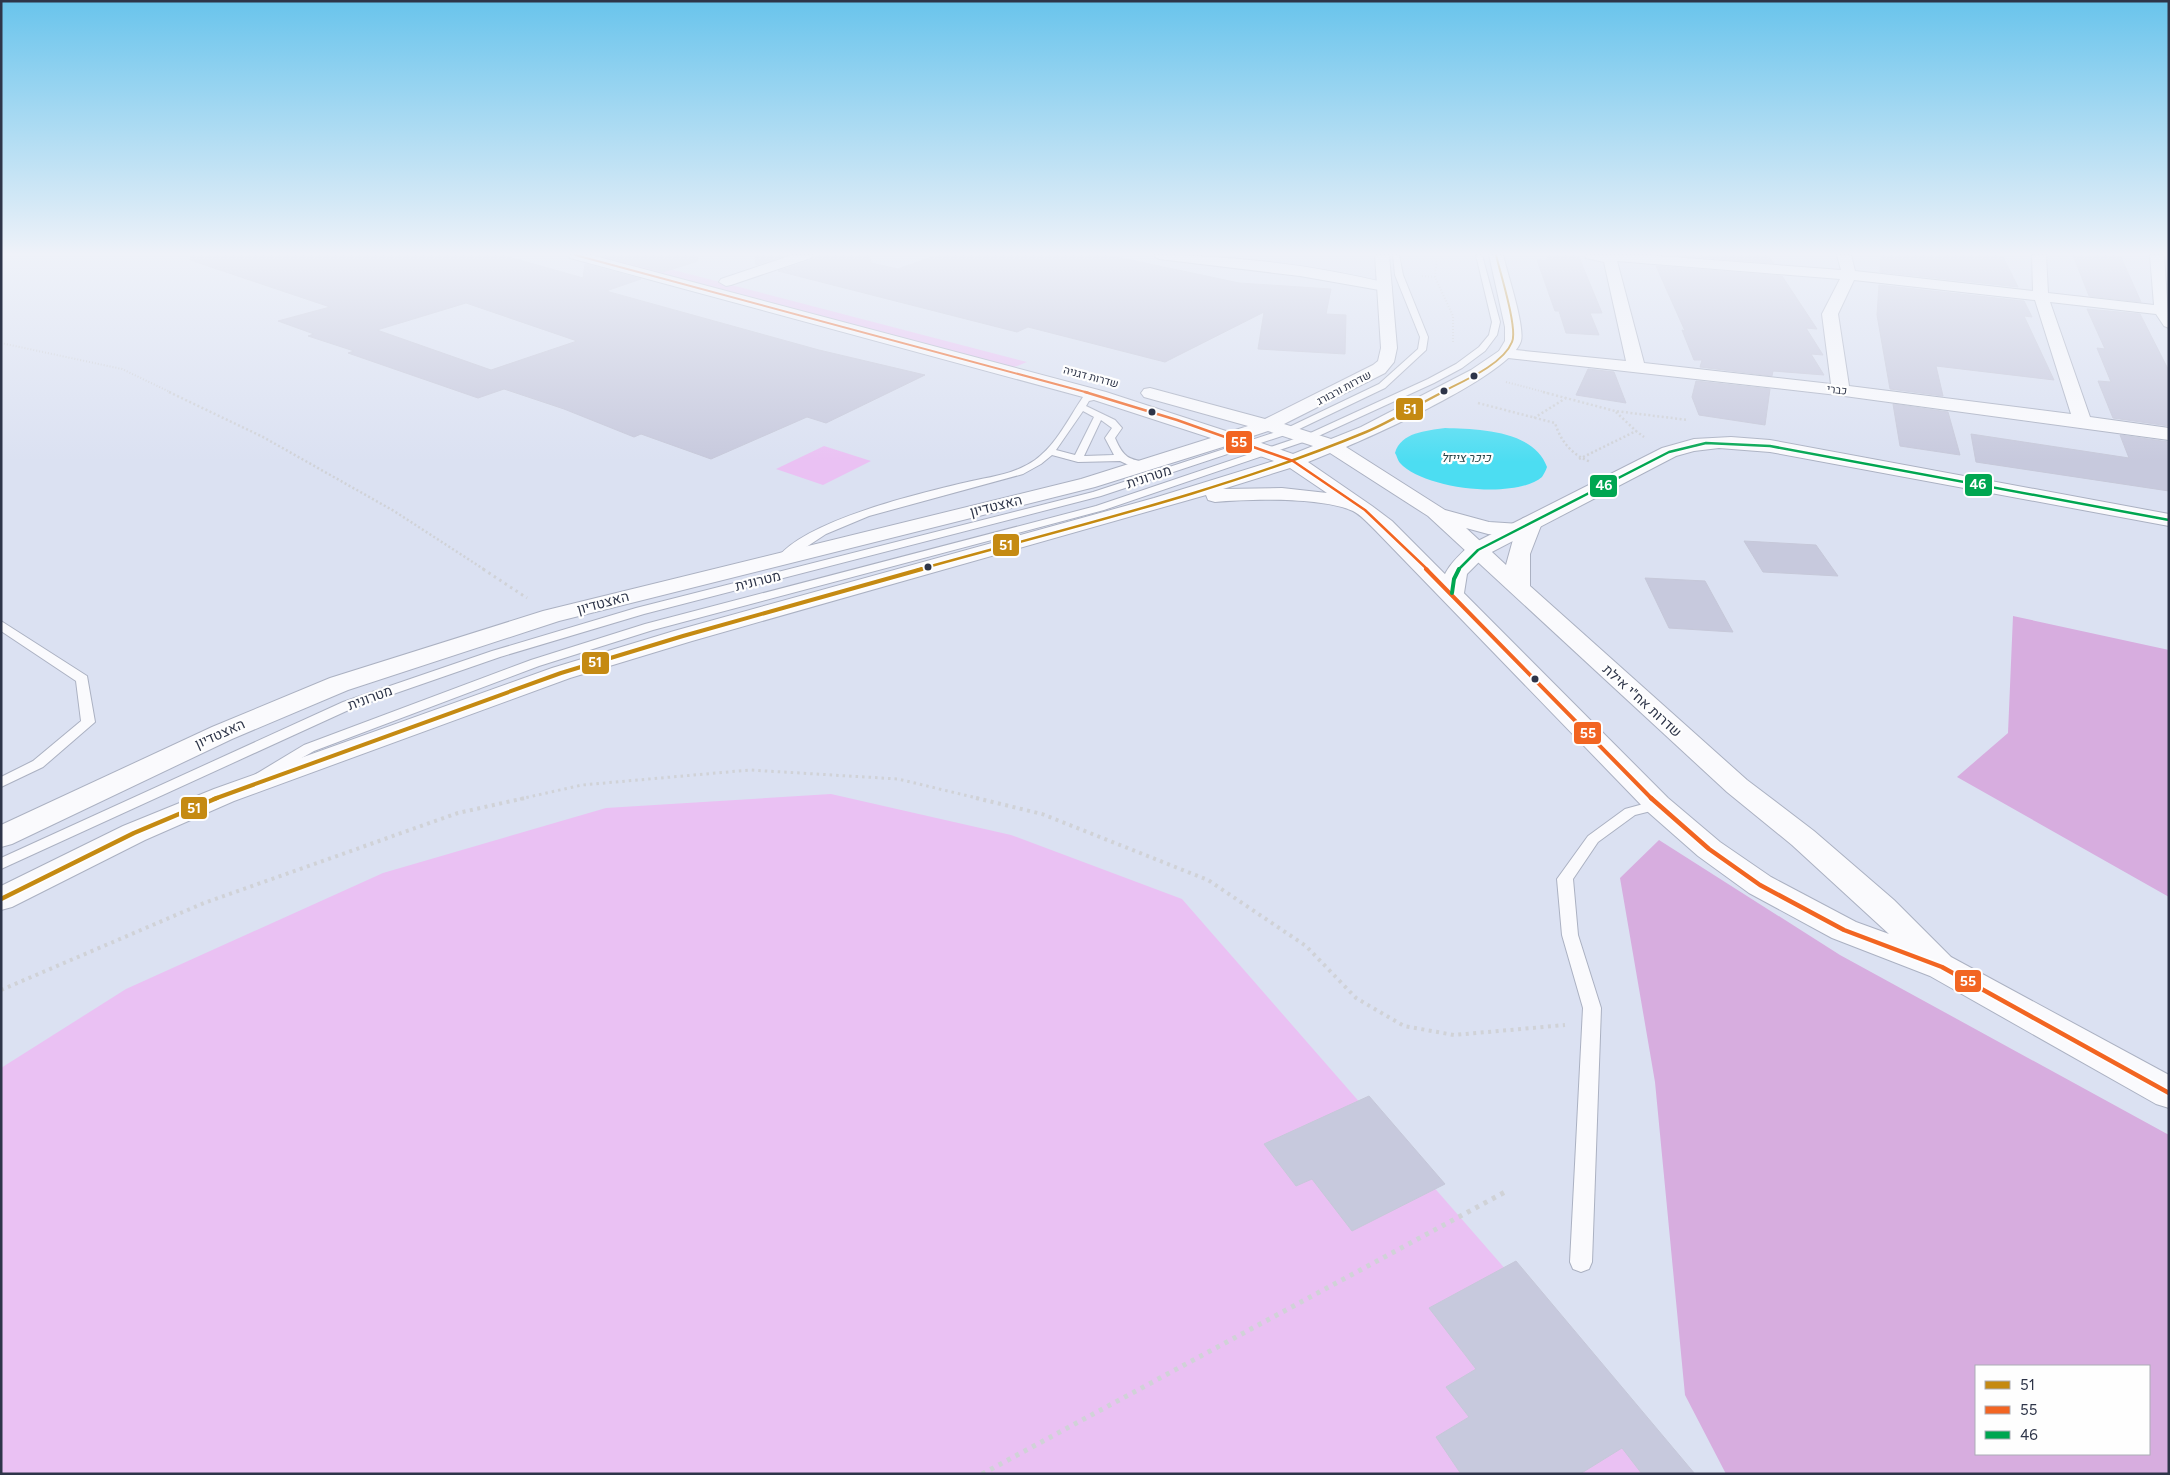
<svg xmlns="http://www.w3.org/2000/svg" width="2170" height="1475" font-family="Figtree,Heebo,sans-serif">
	<style>
		.green { fill: #eac1f3 }
		.forest { fill: #d7addf; fill-rule: evenodd }
		.water { fill: #4cddf2 }
		.building { fill: #c7c9dd; stroke: #c6c8d9; fill-rule: evenodd }
		.lines { fill: none; stroke-linecap: round; stroke-linejoin: round }
		.lane-casing { stroke: #abb1c2; stroke-width: 2 }
		.street-casing { stroke: #abb1c2; stroke-width: 2 }
		.secondary-casing { stroke: #abb1c2; stroke-width: 2 }
		.path-far4 { stroke: #d0d2d7; stroke-width: 2; stroke-dasharray: 1 2; stroke-linecap: butt }
		.path-far3 { stroke: #d0d2d7; stroke-width: 2.5; stroke-dasharray: 2 2.5; stroke-linecap: butt }
		.path-far2 { stroke: #d0d2d7; stroke-width: 3; stroke-dasharray: 2.5 4; stroke-linecap: butt }
		.path-far1 { stroke: #d0d2d7; stroke-width: 4; stroke-dasharray: 3 4.5; stroke-linecap: butt }
		.path { stroke: #d0d2d7; stroke-width: 5; stroke-dasharray: 4 5.5; stroke-linecap: butt }
		.lane { fill: #fafafd; fill-rule: evenodd }
		.street { fill: #fafafd; fill-rule: evenodd }
		.secondary { fill: #fafafd; fill-rule: evenodd }
		.bus-1-far3-casing { stroke: #fefefe; stroke-width: 4 }
		.bus-1-far2-casing { stroke: #fefefe; stroke-width: 5 }
		.bus-1-far1-casing { stroke: #fefefe; stroke-width: 8 }
		.bus-1-casing { stroke: #fefefe; stroke-width: 8 }
		.bus-2-far3-casing { stroke: #fefefe; stroke-width: 4 }
		.bus-2-far2-casing { stroke: #fefefe; stroke-width: 5 }
		.bus-2-far1-casing { stroke: #fefefe; stroke-width: 8 }
		.bus-2-casing { stroke: #fefefe; stroke-width: 8 }
		.bus-3-far1-casing { stroke: #fefefe; stroke-width: 5 }
		.bus-3-casing { stroke: #fefefe; stroke-width: 8 }
		.bus-1-far3 { stroke: #c58a12; stroke-width: 2 }
		.bus-1-far2 { stroke: #c58a12; stroke-width: 2.5 }
		.bus-1-far1 { stroke: #c58a12; stroke-width: 4 }
		.bus-1 { stroke: #c58a12; stroke-width: 4.5 }
		.bus-2-far3 { stroke: #f26522; stroke-width: 2 }
		.bus-2-far2 { stroke: #f26522; stroke-width: 2.5 }
		.bus-2-far1 { stroke: #f26522; stroke-width: 4 }
		.bus-2 { stroke: #f26522; stroke-width: 4.5 }
		.bus-3-far1 { stroke: #00a651; stroke-width: 2.5 }
		.bus-3 { stroke: #00a651; stroke-width: 4 }
		.bus-dot { fill: #2e3549; stroke: #fefefe; stroke-width: 2 }
		.labels { text-anchor: middle; dominant-baseline: central; stroke-width: 4.5; stroke-linejoin: round; paint-order: stroke }
		.far-street-label { font-size: 11px; fill: #2e3549; stroke: #fefefe }
		.far-water-label { font-size: 12px; font-style: italic; fill: #294549; stroke: #fefefe }
		.street-label { font-size: 14px; fill: #2e3549; stroke: #fefefe }
		.line-badge { stroke: #fefefe; stroke-width: 2 }
		.badge-label { font-size: 14px; text-anchor: middle; font-weight: bold; fill: #fff }
	</style>
	<rect width="100%" height="100%" fill="#dbe1f2"/>
	<path class="green" d="M582,255H616L1027,362L1007,370Z
		M824,446L871,461L823,485L776,469Z
		M831,794L1011,835L1182,899L1660,1446L1676,1474H1V1068L126,989L383,873L606,808Z"/>
	<path class="forest" d="M2013,616L2169,650V897L1957,777L2008,733Z
		M1659,840L1840,955L2169,1135V1474H1726L1685,1395L1655,1082L1620,878ZM1976,1366H2149V1454H1976Z"/>
	<path class="water" d="M1445,428C1478,429 1534,430 1547,467C1546,470 1544,474 1542,477C1515,500 1423,489 1400,463C1398,461 1397,456 1395,453C1401,432 1426,431 1445,428Z"/>
	<path class="building" d="M191,255H502L583,278L585,264L641,279L606,291L819,350L925,375L826,423L807,417L711,459L641,434L634,437L564,409L504,389L478,398L348,353L354,351L308,336L314,334L278,321L330,307L190,260ZM466,303L577,341L491,370L377,330Z
		M599,255H697L698,261L663,272Z
		M755,255H786L756,265Z
		M815,255H870L871,263L898,269L937,255H1107L1239,283L1331,289L1326,314L1346,315L1345,354L1258,349L1264,312L1165,362L1028,327L1017,332L778,271L812,260Z
		M1547,255H1578L1602,313H1590L1599,335L1566,333L1559,311H1555L1537,260L1547,261Z
		M1673,255H1768L1774,263Z
		M1881,255H2002L2018,287L1880,272Z
		M2073,255H2120L2141,302L2089,296Z
		M1656,266L1782,276L1817,329L1806,328L1823,355L1811,354L1824,375L1773,371L1772,376L1700,367L1702,360H1694L1682,330L1685,331Z
		M1879,285L2024,301L2032,317L2024,316L2054,380L1936,366L1943,396L1890,389L1877,315Z
		M2087,309L2140,314L2169,371V426L2113,418L2098,381L2111,382L2097,348L2105,349Z
		M1588,369L1614,372L1626,403L1576,395Z
		M1696,381L1770,389L1765,425L1699,415L1692,397Z
		M1893,404L1948,412L1960,455L1900,446Z
		M1971,434L2129,458L2120,435L2169,442V491L1976,462Z
		M1744,541L1816,545L1838,576L1763,572Z
		M1645,578L1705,581L1733,632L1669,628Z
		M1369,1096L1445,1184L1352,1231L1312,1179L1296,1186L1264,1144Z
		M1516,1261L1695,1474H1642L1622,1448L1580,1474H1461L1436,1437L1469,1417L1446,1387L1476,1369L1429,1308Z"/>
	<g class="lines">
		<g class="lane-casing">
			<path id="lane" d="M1393,255H1399L1403,275L1428,337L1426,350L1385,388L1291,433L1101,496L644,614L500,657L353,708L1,869V858L343,702L492,651L636,608L1093,492L1285,429L1379,384L1418,349L1420,337L1395,275Z
				M1476,255H1482L1500,322L1497,335L1485,351L1462,368L1434,383L1312,439L1104,510L653,630L539,666L314,751L263,780H253L251,777L304,745L531,660L645,624L1096,506L1306,435L1428,379L1456,364L1479,347L1489,335L1492,322Z
				M1100,393L1104,396L1103,398L1089,401L1086,406L1115,420L1122,428L1115,438C1124,459 1129,459 1149,463V467H1133L1120,461L1078,462L1052,455L1041,464L1023,474L869,516L826,534L788,559H780L778,557C808,520 917,494 963,483C987,477 1014,475 1035,460C1057,444 1068,419 1083,397ZM1083,411L1094,417L1075,455L1056,450ZM1101,420L1112,428L1105,438L1114,455L1084,456Z
				M1,621L87,676L95,722L43,767L1,787V777L33,761L81,721L76,681L1,631Z
				M1658,800L1663,802L1665,805L1663,808L1635,815L1598,842L1573,879L1578,935L1601,1008L1592,1262L1589,1269L1581,1272L1573,1269L1570,1262L1583,1008L1562,935L1557,879L1588,836L1625,809Z"/>
		</g>
		<g class="street-casing">
			<path id="street" d="M792,255H813L811,258L731,285L726,286L719,282L721,279Z
				M1152,255C1230,255 1315,265 1390,284L1392,287L1385,291L1300,276L1159,259Z
				M1584,255H1646L1841,270L1837,255H1851L1855,271L2033,291L2032,255H2046L2048,293L2154,305L2150,255H2164L2169,328L2164,326L2156,314L2050,302L2090,417L2169,428V440L1837,395L1499,357L1497,354L1499,351L1505,349L1626,361L1604,262L1586,258ZM1617,261L1840,279L1822,314L1831,384L1644,363ZM1854,280L2035,300L2071,414L1849,386L1838,314Z
				M1731,437L1770,440L2169,514V526L1770,452L1719,448L1694,451L1676,456L1486,555L1467,574L1464,593L1460,598L1452,600L1444,598L1440,593C1441,572 1455,559 1470,545L1662,448L1694,439Z"/>
		</g>
		<g class="secondary-casing">
			<path id="secondary" d="M568,255H591L1106,392L1229,432L1248,426L1144,397L1141,393L1144,389L1150,388L1265,419L1373,365L1378,361L1381,348L1375,255H1389L1397,348L1394,362L1385,373L1284,424L1331,439L1361,427L1471,370L1499,351L1505,341V327L1489,255H1503C1507,272 1525,326 1521,341C1512,373 1379,433 1346,447L1445,510L1489,522L1520,524L1523,518L1531,517L1539,518L1542,523L1530,554V586L1747,780L1814,831L1894,900L1951,957L2169,1075V1108L2156,1104L1930,976L1832,938L1749,893L1698,856L1648,812L1376,531C1369,524 1361,515 1353,511C1321,497 1250,499 1215,502L1208,500L1206,495L692,641L570,678L234,801L145,840L12,907L1,910V886L123,826L214,789L552,668L674,631L1154,498L1274,461L1229,445L1095,487L559,621L348,690L232,739L12,844L1,847V825L212,727L330,678L543,611L1081,479L1211,438L1094,400L570,258ZM1268,431L1313,446L1293,454L1247,438ZM1330,453L1428,516L1727,792L1792,845L1889,934L1856,922L1771,877L1720,842L1668,798L1392,521L1372,506L1308,462ZM1290,468L1327,493L1282,488L1223,489ZM1466,528L1488,534L1514,536L1506,565Z"/>
		</g>
		<path class="path-far4" d="M1437,255L1435,277L1453,316V343
			M1422,276L1435,277
			M1,343L122,369L172,393
			M1506,382L1548,393"/>
		<path class="path-far3" d="M169,392L263,437L394,511L485,570
			M1543,392L1615,411L1688,420
			M1478,403L1555,423C1561,442 1572,455 1591,462
			M1616,412L1636,431
			M1534,418L1566,398
			M1579,459L1636,431L1644,437"/>
		<path class="path-far2" d="M483,569L527,598
			M520,799L582,785L750,770L898,779L981,799"/>
		<path class="path-far1" d="M976,798L1042,814L1208,880L1306,946L1356,998L1404,1026L1454,1035L1565,1025
			M1,990L204,903L458,813L525,798"/>
		<path class="path" d="M982,1474L1505,1192"/>
		<use href="#lane" class="lane"/>
		<use href="#street" class="street"/>
		<use href="#secondary" class="secondary"/>
		<g class="bus-1-far3-casing">
			<path id="bus-1-far3" d="M1440,393C1461,382 1503,365 1512,342C1518,329 1500,272 1496,255"/>
		</g>
		<g class="bus-1-far2-casing">
			<path id="bus-1-far2" d="M917,570C1067,528 1222,492 1366,432C1392,421 1417,405 1443,392"/>
		</g>
		<g class="bus-1-far1-casing">
			<path id="bus-1-far1" d="M214,799L561,673L683,636L922,569"/>
		</g>
		<g class="bus-1-casing">
			<path id="bus-1" d="M1,899L134,833L217,798"/>
		</g>
		<g class="bus-2-far3-casing">
			<path id="bus-2-far3" d="M575,255L1089,393"/>
		</g>
		<g class="bus-2-far2-casing">
			<path id="bus-2-far2" d="M1085,392L1177,420L1293,461L1365,510L1428,570"/>
		</g>
		<g class="bus-2-far1-casing">
			<path id="bus-2-far1" d="M1426,569L1652,799"/>
		</g>
		<g class="bus-2-casing">
			<path id="bus-2" d="M1651,798L1709,849L1760,885L1844,930L1942,967L2169,1093"/>
		</g>
		<g class="bus-3-far1-casing">
			<path id="bus-3-far1" d="M1458,570L1478,550L1669,452L1706,443L1770,446L2169,520"/>
		</g>
		<g class="bus-3-casing">
			<path id="bus-3" d="M1452,593L1454,579L1459,569"/>
		</g>
		<use href="#bus-1-far3" class="bus-1-far3"/>
		<use href="#bus-1-far2" class="bus-1-far2"/>
		<use href="#bus-1-far1" class="bus-1-far1"/>
		<use href="#bus-1" class="bus-1"/>
		<use href="#bus-2-far3" class="bus-2-far3"/>
		<use href="#bus-2-far2" class="bus-2-far2"/>
		<use href="#bus-2-far1" class="bus-2-far1"/>
		<use href="#bus-2" class="bus-2"/>
		<use href="#bus-3-far1" class="bus-3-far1"/>
		<use href="#bus-3" class="bus-3"/>
	</g>
	<linearGradient id="sky" x2="0" y2="1"><stop stop-color="#69c4ec"/><stop offset="0.55" stop-color="#eff2f9"/><stop offset="1" stop-color="#eff2f9" stop-opacity="0"/></linearGradient>
	<rect width="2170" height="462" fill="url(#sky)"/>
	<g class="bus-dot">
		<circle cx="1474" cy="376" r="4.5"/>
		<circle cx="1444" cy="391" r="4.5"/>
		<circle cx="1152" cy="412" r="4.5"/>
		<circle cx="928" cy="567" r="4.5"/>
		<circle cx="1535" cy="679" r="4.5"/>
	</g>
	<g class="labels">
		<g class="far-street-label">
			<text transform="translate(1091 377) rotate(15)">שדרות דגניה</text>
			<text transform="translate(1344 388) rotate(-28)">שדרות ורבורג</text>
			<text transform="translate(1837 390) rotate(7)">כברי</text>
		</g>
		<g class="far-water-label">
			<text x="1466" y="458">כיכר צייזל</text>
		</g>
		<g class="street-label">
			<text transform="translate(1149 477) rotate(-18)">מטרונית</text>
			<text transform="translate(996 506) rotate(-14)">האצטדיון</text>
			<text transform="translate(758 581) rotate(-14)">מטרונית</text>
			<text transform="translate(603 603) rotate(-15)">האצטדיון</text>
			<text transform="translate(370 698) rotate(-20)">מטרונית</text>
			<text transform="translate(1642 701) rotate(42)">שדרות אח"י אילת</text>
			<text transform="translate(220 734) rotate(-24)">האצטדיון</text>
		</g>
	</g>
	<g class="line-badge">
		<rect x="1395" y="397" width="29" height="24" rx="5" fill="#c58a12"/>
		<rect x="1225" y="430" width="28" height="24" rx="5" fill="#f26522"/>
		<rect x="1964" y="473" width="29" height="24" rx="5" fill="#00a651"/>
		<rect x="1589" y="474" width="29" height="24" rx="5" fill="#00a651"/>
		<rect x="992" y="533" width="28" height="24" rx="5" fill="#c58a12"/>
		<rect x="581" y="651" width="29" height="24" rx="5" fill="#c58a12"/>
		<rect x="1573" y="721" width="29" height="24" rx="5" fill="#f26522"/>
		<rect x="180" y="796" width="28" height="24" rx="5" fill="#c58a12"/>
		<rect x="1954" y="969" width="28" height="24" rx="5" fill="#f26522"/>
	</g>
	<g class="badge-label">
		<text x="1410" y="414">51</text>
		<text x="1239" y="447">55</text>
		<text x="1978" y="489">46</text>
		<text x="1604" y="490">46</text>
		<text x="1006" y="550">51</text>
		<text x="595" y="667">51</text>
		<text x="1588" y="738">55</text>
		<text x="194" y="813">51</text>
		<text x="1968" y="986">55</text>
	</g>
	<rect width="2170" height="1475" fill="none" stroke="#2e3549" stroke-width="5"/>
	<rect x="1975" y="1365" width="175" height="90" fill="#fefefe" stroke="#abaeb6"/>
	<rect x="1985" y="1381" width="25" height="8" fill="#c58a12" stroke="#abaeb6"/>
	<text x="2020" y="1390" font-size="15" fill="#2e3549">51</text>
	<rect x="1985" y="1406" width="25" height="8" fill="#f26522" stroke="#abaeb6"/>
	<text x="2020" y="1415" font-size="15" fill="#2e3549">55</text>
	<rect x="1985" y="1431" width="25" height="8" fill="#00a651" stroke="#abaeb6"/>
	<text x="2020" y="1440" font-size="15" fill="#2e3549">46</text>
</svg>
